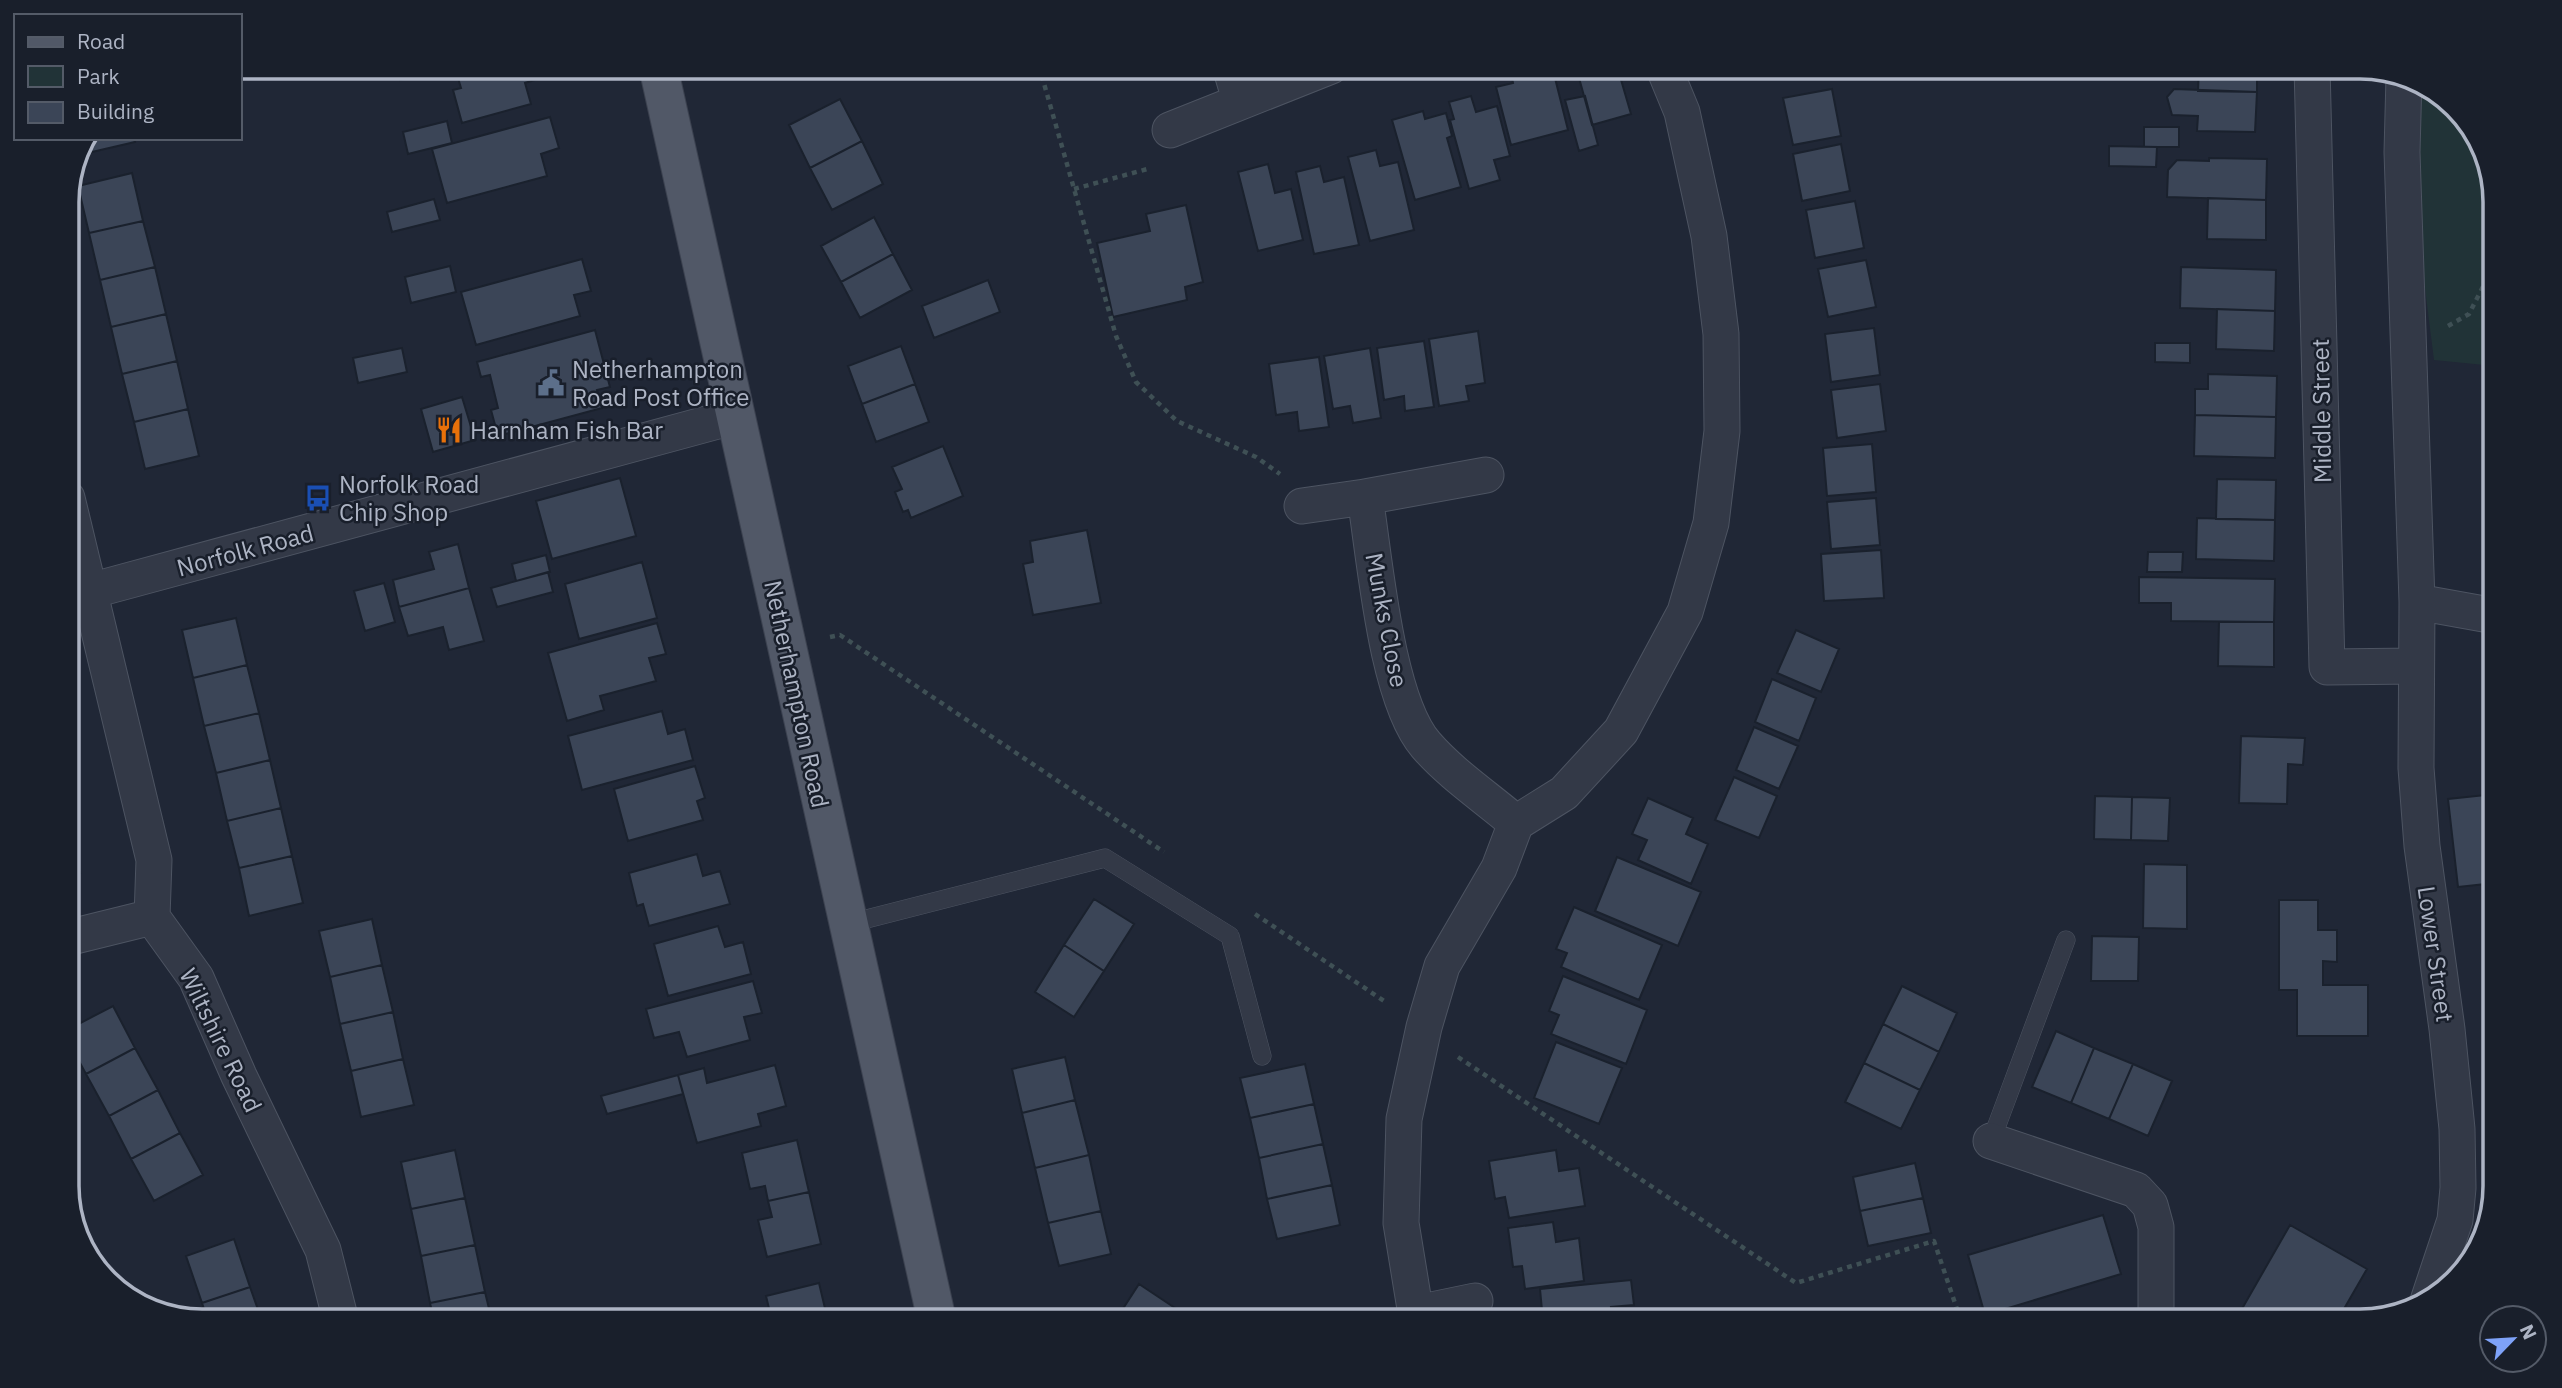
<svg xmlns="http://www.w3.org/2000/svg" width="2562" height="1388" font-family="'IBM Plex Sans',sans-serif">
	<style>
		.green { fill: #213337 }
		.building { fill: #3b4557; stroke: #1a212d; stroke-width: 2 }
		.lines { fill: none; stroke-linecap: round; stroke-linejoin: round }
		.lane-casing { stroke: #4d5462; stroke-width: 19 }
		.street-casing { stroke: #4d5462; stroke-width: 37 }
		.primary-casing { stroke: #3c4250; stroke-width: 40 }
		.path { stroke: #3f5055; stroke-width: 4.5; stroke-dasharray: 5 5; stroke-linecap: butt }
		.lane { stroke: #333947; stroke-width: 18 }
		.street { stroke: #333947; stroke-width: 35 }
		.primary { stroke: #515867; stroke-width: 38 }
		.labels { text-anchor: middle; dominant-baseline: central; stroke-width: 5; stroke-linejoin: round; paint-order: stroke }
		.poi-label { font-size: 24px; fill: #adb4c4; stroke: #191f2b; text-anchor: start }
		.street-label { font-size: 24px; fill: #adb4c4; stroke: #191f2b }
		.rim { fill: none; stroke: #adb4c4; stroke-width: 3.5 }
	</style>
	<rect width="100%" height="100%" fill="#202736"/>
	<path class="green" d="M2420,81L2473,127L2495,193V366L2434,360L2418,233Z"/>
	<path class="building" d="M396,66H443L444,67L400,80Z
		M462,66H541L544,77L525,83L531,104L462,123L453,90L461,88L455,68Z
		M1537,66H1552L1568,130L1511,145L1496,87L1513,83L1511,73Z
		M1617,66L1631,114L1592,125L1576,67Z
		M2199,66H2257V92L2198,91Z
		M1832,89L1841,136L1793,145L1783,98Z
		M2174,89L2257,92L2255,132L2197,131L2198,116L2172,115L2167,97Z
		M1471,96L1476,112L1497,106L1510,156L1494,160L1500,180L1469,189L1450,120L1454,119L1449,102Z
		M1585,96L1598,145L1579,151L1565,100Z
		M840,99L862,141L810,168L789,125Z
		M1423,111L1425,119L1446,113L1452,136L1447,138L1461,187L1415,200L1392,120Z
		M550,117L559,148L541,154L547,176L447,203L432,149Z
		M447,121L452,143L408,154L403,132Z
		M2144,127H2179V147H2144Z
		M85,138H134L135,142L79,155L78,148Z
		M862,141L883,184L832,210L810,168Z
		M1841,144L1850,191L1802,201L1793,154Z
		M2109,146L2157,147L2156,167L2109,166Z
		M1376,150L1380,166L1398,162L1414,230L1370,241L1348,157Z
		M2209,158L2267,159L2266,200L2167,197L2168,170L2177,160L2209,161Z
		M1268,164L1275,193L1291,189L1303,240L1258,251L1238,172Z
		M1320,166L1324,182L1344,177L1359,245L1314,254L1296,172Z
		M132,173L143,221L89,233L78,186Z
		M2208,198L2266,200V240L2207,239Z
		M434,199L440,220L392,232L387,212Z
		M1855,201L1864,248L1815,258L1806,210Z
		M1186,205L1203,282L1185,287L1187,300L1113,317L1097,243L1150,231L1146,214Z
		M874,217L893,254L841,282L821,246Z
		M143,221L155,267L100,280L89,233Z
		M893,254L912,290L860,318L841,282Z
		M582,259L591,291L574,295L580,316L476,345L461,292Z
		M1866,260L1876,307L1828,317L1818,269Z
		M450,266L456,292L411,303L405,277Z
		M155,267L166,314L111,327L100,280Z
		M2181,267L2276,270L2275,311L2180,308Z
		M988,280L1000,312L934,338L922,306Z
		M2217,309L2275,311L2274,351L2216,349Z
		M166,314L177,361L122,374L111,327Z
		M1874,328L1880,375L1831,382L1825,334Z
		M595,330L610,387L597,390L602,408L498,436L491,410L498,408L490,375L481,377L477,362Z
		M1478,331L1485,383L1466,386L1469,401L1439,406L1429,339Z
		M1424,341L1434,407L1405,411L1404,396L1384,400L1377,348Z
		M2155,343H2190V363L2155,362Z
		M901,346L915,384L862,404L848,366Z
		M402,348L407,372L358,383L353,358Z
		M1370,348L1381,418L1353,423L1350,406L1333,409L1324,356Z
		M1319,357L1329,427L1299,431L1297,412L1276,415L1269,364Z
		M177,361L188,409L134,422L122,374Z
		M2208,374L2277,376L2276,417L2195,415V389H2208Z
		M915,384L929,422L876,442L862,404Z
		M1880,384L1886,431L1837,438L1831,390Z
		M462,397L475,440L433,452L421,409Z
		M188,409L199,456L145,469L134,422Z
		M2195,415L2276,417L2275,458L2194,456Z
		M1872,444L1876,492L1827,496L1823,448Z
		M943,446L963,496L911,518L908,510L903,512L895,492L902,489L892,467Z
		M620,478L636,536L552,559L536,501Z
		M2217,479L2276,480L2275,520L2216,519Z
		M2495,488V522L2490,521Z
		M1876,498L1880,545L1831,549L1827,502Z
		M2197,518L2275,520L2274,561L2196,559Z
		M1087,530L1101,603L1033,615L1023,564L1033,562L1030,541Z
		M458,544L469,588L399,607L393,580L434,569L429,552Z
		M1881,550L1884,598L1824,601L1821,554Z
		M2148,552H2183L2182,572H2147Z
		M546,555L550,572L516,581L512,564Z
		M642,562L657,618L579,639L565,584Z
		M548,572L553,592L497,607L491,588Z
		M2139,577L2275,579L2274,622L2171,621V603H2139Z
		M384,583L395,622L365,631L354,591Z
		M469,588L484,641L449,650L443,627L408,636L399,607Z
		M236,618L247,665L193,678L182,630Z
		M2219,622H2274V667L2218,666Z
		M657,623L666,654L649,658L656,681L600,696L604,710L567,721L548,653Z
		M1796,630L1839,649L1821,692L1777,673Z
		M247,665L259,713L204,726L193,678Z
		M1772,679L1816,698L1799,741L1755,722Z
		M2495,691V719L2491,718Z
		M662,711L668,734L685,729L693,760L582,790L568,736Z
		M259,713L270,760L216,773L204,726Z
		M1754,727L1798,746L1779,789L1736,770Z
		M2241,736L2305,738L2303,765L2288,764L2287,804L2239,803Z
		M270,760L281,808L227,821L216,773Z
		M695,766L705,798L697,801L703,820L628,841L614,789Z
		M1734,777L1777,796L1759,838L1715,820Z
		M2495,794V883L2458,887L2448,799Z
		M2095,796L2132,797L2131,840L2094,839Z
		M2132,797L2170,798L2168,841L2131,840Z
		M1648,798L1693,818L1686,834L1708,844L1691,884L1638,860L1647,840L1632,834Z
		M281,808L292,856L239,868L227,821Z
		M67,828H70L80,873L67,877Z
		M697,854L703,876L720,871L730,904L649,926L643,904L637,906L629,873Z
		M292,856L303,903L249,916L239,868Z
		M1617,857L1701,892L1678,946L1595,911Z
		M2144,864L2187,865V929L2143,928Z
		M1094,899L1134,924L1104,971L1064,945Z
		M2279,900H2318V930H2337V962L2323,961V985H2368V1036H2297V990H2279Z
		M1574,907L1662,945L1639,1000L1561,967L1567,953L1556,949Z
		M372,919L382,965L330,977L319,931Z
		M718,926L725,947L743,942L751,974L668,996L654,944Z
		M2092,936L2139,937L2138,981H2091Z
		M1064,945L1104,971L1074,1017L1035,992Z
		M382,965L393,1012L340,1024L330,977Z
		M1563,976L1647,1010L1626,1064L1551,1034L1559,1015L1549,1011Z
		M753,981L762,1013L744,1017L750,1040L687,1057L679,1032L654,1038L646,1009Z
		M1902,986L1957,1013L1939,1052L1883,1024Z
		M113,1006L135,1048L86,1074L67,1039V1030Z
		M393,1012L403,1059L351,1071L340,1024Z
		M1883,1024L1939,1052L1920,1090L1864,1063Z
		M2056,1031L2094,1048L2071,1103L2032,1087Z
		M1556,1042L1622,1068L1599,1124L1534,1098Z
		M135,1048L158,1090L109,1116L86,1074Z
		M2094,1048L2133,1064L2109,1119L2071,1103Z
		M1065,1057L1075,1100L1022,1113L1012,1069Z
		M403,1059L414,1105L361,1117L351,1071Z
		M1864,1063L1920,1090L1901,1129L1845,1102Z
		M1305,1064L1314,1104L1250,1118L1240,1078Z
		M2133,1064L2172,1081L2148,1136L2109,1119Z
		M775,1065L786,1106L758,1114L761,1126L697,1143L678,1075L704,1068L707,1083Z
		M678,1075L683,1094L607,1114L601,1096Z
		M158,1090L180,1133L131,1159L109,1116Z
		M1075,1100L1089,1155L1035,1168L1022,1113Z
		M1314,1104L1323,1144L1259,1158L1250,1118Z
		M180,1133L203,1175L154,1201L131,1159Z
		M797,1140L809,1192L768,1201L765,1186L750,1189L742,1153Z
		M1323,1144L1332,1185L1267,1199L1259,1158Z
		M455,1150L465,1198L411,1209L401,1162Z
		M1556,1150L1559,1171L1579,1168L1585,1206L1509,1218L1505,1197L1495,1199L1489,1161Z
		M1089,1155L1101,1211L1048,1223L1035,1168Z
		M1915,1163L1923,1198L1860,1211L1853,1177Z
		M1332,1185L1340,1225L1277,1239L1267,1199Z
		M809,1192L821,1244L767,1257L758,1220L772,1217L768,1201Z
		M465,1198L475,1245L421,1256L411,1209Z
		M1923,1198L1931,1233L1868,1246L1860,1211Z
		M1101,1211L1111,1254L1059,1266L1048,1223Z
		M2103,1215L2121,1274L1985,1315L1968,1255Z
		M1553,1222L1556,1242L1579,1238L1584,1281L1525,1289L1522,1266L1513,1267L1508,1228Z
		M2290,1225L2367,1269L2337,1321H2235Z
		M234,1239L250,1287L202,1303L186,1256Z
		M475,1245L485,1292L430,1303L421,1256Z
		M1631,1280L1634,1305L1611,1307L1613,1321H1543L1540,1289Z
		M819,1283L828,1321H772L766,1296Z
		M1139,1284L1184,1314L1179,1321H1115Z
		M250,1287L262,1321H208L202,1303Z
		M485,1292L492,1321H434L430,1303Z
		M1184,1314L1196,1321H1179Z"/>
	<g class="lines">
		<g class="lane-casing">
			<path id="lane" d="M847,924L1105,858L1230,936L1262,1056
				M1991,1141L2066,940"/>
		</g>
		<g class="street-casing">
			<path id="street" d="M1230,66L1240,100
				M2312,66L2327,667L2416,666
				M2404,77L2402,152L2417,602L2416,768L2422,846L2447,1029L2457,1129L2458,1188L2455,1220L2428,1301
				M1170,130L1331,66
				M1486,475L1365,497C1375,560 1386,699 1426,745C1451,774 1487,798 1516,823
				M67,498L154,860L152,917L196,978L239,1076L323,1250L341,1321
				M1302,506L1365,497
				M90,591L736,416
				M2417,602L2495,616
				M67,938L152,917
				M1991,1141L2136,1190L2150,1205L2156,1227V1321
				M1417,1313L1475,1301
				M1417,1321L1401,1223L1404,1119L1424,1027L1442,966L1499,868L1516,823L1564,793L1621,731L1685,612L1711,523L1722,431L1721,334L1709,236L1682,112L1663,66"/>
		</g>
		<g class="primary-casing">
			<path id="primary" d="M658,66L937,1321"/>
		</g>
		<path class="path" d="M1039,66L1116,336L1136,382L1177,421L1256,457L1280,474
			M1074,189L1151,168
			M2448,326L2469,314L2495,263
			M830,637L840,635L1164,852
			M1255,914L1387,1003
			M1458,1057L1796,1283L1934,1241L1961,1321"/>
		<use href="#lane" class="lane"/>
		<use href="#street" class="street"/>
		<use href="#primary" class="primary"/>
	</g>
	<defs>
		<g id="civic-bare" transform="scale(2.1)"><path d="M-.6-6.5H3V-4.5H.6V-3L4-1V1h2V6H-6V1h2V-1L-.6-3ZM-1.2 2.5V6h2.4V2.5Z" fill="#5c6f8a" stroke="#191f2b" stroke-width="2.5" paint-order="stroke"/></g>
		<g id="restaurant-bare" transform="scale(2.1)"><path d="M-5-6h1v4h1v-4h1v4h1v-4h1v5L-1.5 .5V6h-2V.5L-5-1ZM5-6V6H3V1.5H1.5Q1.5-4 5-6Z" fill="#e8710a" stroke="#191f2b" stroke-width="2.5" paint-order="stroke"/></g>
		<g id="bus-bare" transform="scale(2.1)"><path d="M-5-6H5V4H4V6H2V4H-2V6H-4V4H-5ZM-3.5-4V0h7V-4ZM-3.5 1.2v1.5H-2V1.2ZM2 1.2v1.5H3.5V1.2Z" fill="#1a4fb4" stroke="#191f2b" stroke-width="2.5" paint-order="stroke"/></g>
	</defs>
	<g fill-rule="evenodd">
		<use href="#civic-bare" x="551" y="383"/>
		<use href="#restaurant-bare" x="449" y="430"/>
		<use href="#bus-bare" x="318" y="498"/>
	</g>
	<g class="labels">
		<g class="poi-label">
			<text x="572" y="369">Netherhampton<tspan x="572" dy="28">Road Post Office</tspan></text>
			<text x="470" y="430">Harnham Fish Bar</text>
			<text x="339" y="484">Norfolk Road<tspan x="339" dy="28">Chip Shop</tspan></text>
		</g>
		<g class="street-label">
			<text transform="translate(2321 411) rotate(-91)">Middle Street</text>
			<text transform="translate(245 550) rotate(-15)">Norfolk Road</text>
			<text transform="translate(1387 620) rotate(79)">Munks Close</text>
			<text transform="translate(797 694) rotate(78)">Netherhampton Road</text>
			<text transform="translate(2436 954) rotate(82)">Lower Street</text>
			<text transform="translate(221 1040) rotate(64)">Wiltshire Road</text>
		</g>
	</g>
	<path d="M0 0H2562V1388H0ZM202 79H2360A123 123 0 0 1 2483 202V1186A123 123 0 0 1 2360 1309H202A123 123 0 0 1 79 1186V202A123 123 0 0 1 202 79Z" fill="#191f2b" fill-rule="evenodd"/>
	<path class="rim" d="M202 79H2360A123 123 0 0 1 2483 202V1186A123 123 0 0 1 2360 1309H202A123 123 0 0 1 79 1186V202A123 123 0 0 1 202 79Z"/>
	<rect x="14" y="14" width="228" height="126" fill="#191f2b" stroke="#545b68" stroke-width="2"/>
	<rect x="28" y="37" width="35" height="10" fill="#515867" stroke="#545b68" stroke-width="2"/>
	<text x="77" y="49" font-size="21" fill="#adb4c4">Road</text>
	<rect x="28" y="66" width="35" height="21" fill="#213337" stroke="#545b68" stroke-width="2"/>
	<text x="77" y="84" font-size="21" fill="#adb4c4">Park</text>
	<rect x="28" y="102" width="35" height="21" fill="#3b4557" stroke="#545b68" stroke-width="2"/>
	<text x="77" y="119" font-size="21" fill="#adb4c4">Building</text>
	<g transform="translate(2513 1339) rotate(65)"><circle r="33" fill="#191f2b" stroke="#545b68" stroke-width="2"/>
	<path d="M0-5L12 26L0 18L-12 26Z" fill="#7ea2f8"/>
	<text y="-10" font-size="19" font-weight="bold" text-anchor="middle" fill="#adb4c4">N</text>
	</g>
</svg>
